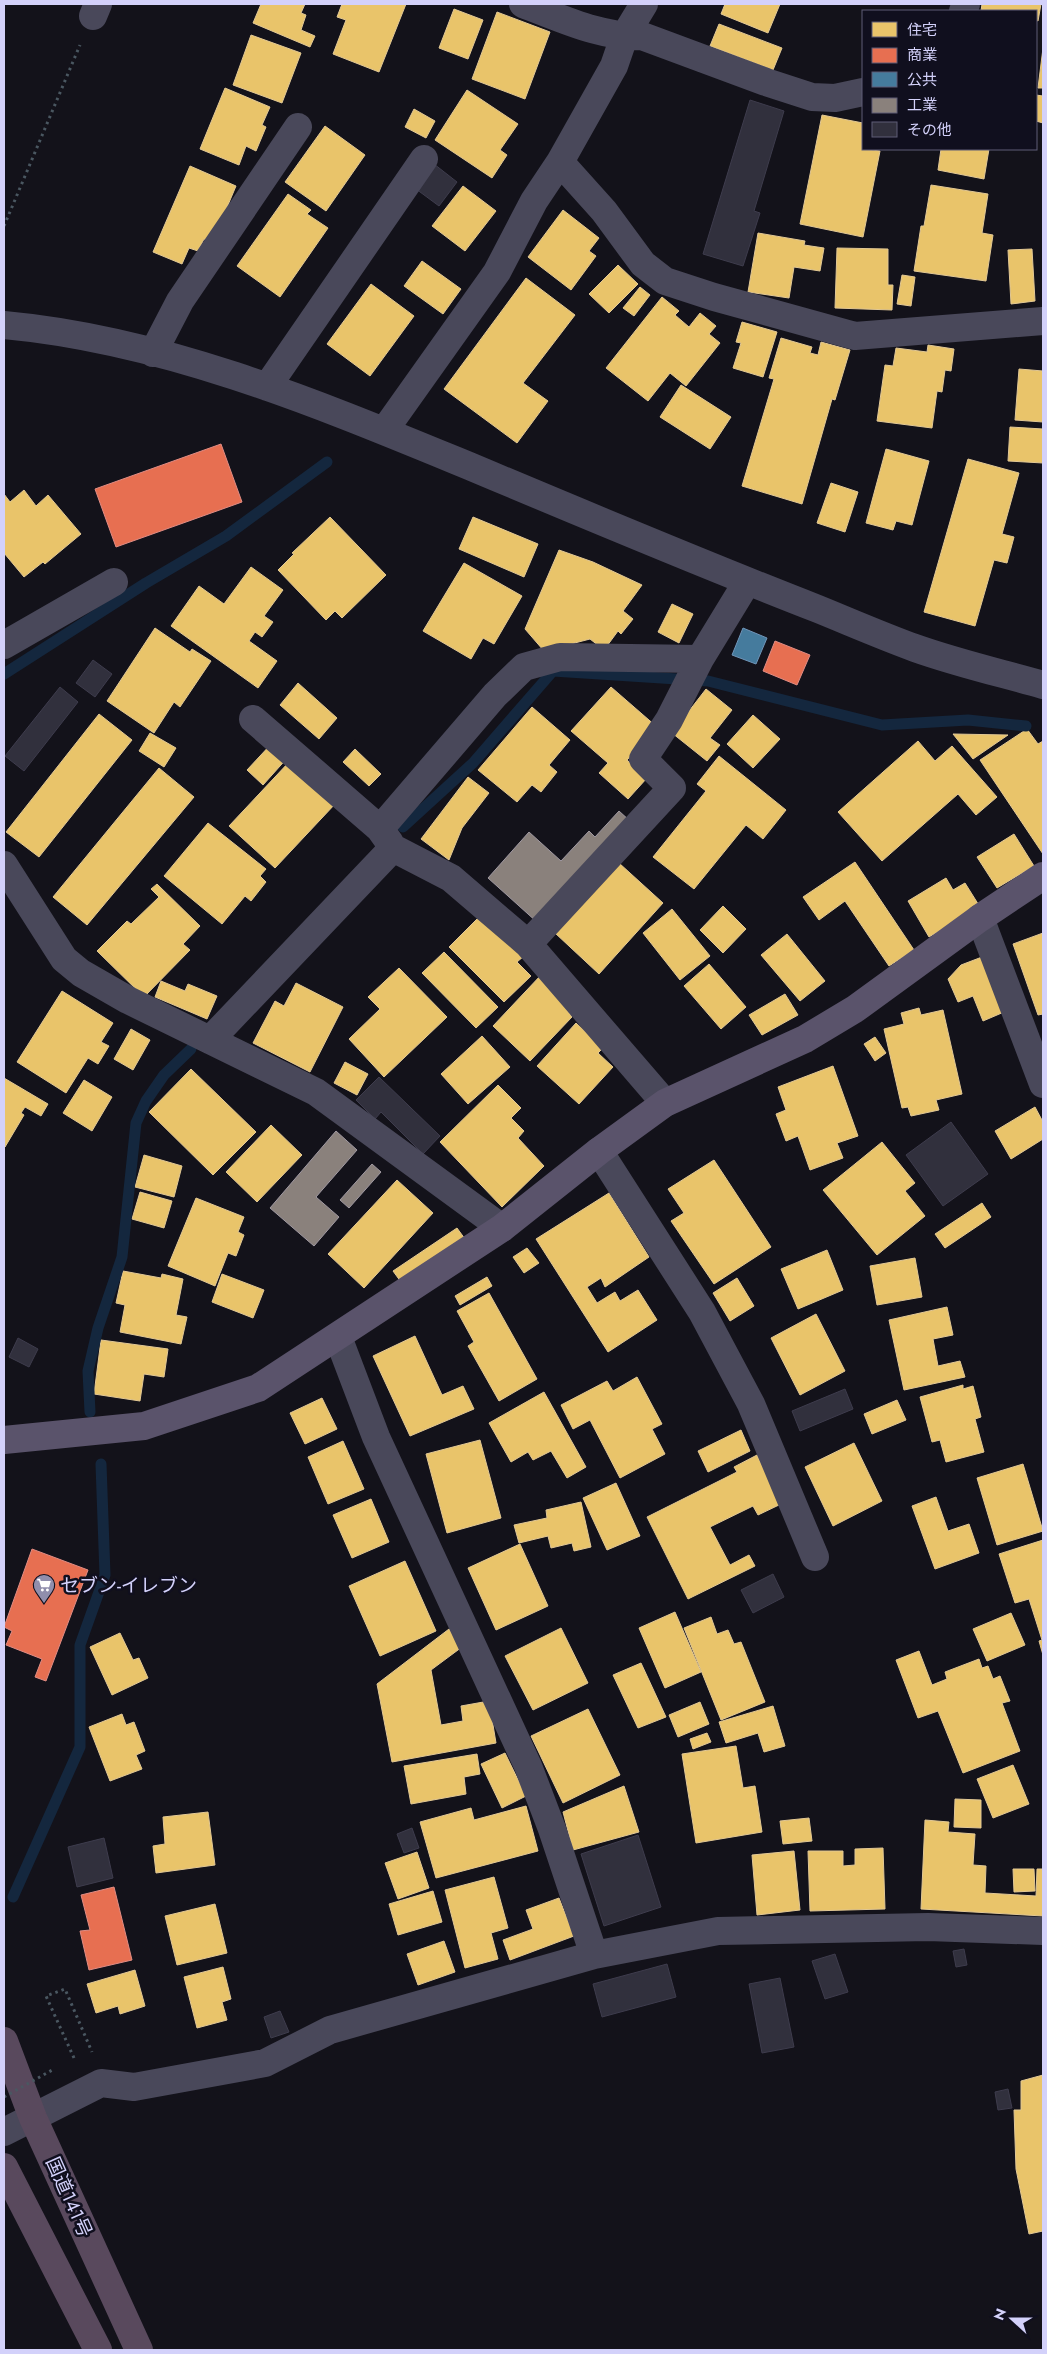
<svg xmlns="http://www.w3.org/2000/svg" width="1047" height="2354" font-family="Jost,'Noto Sans JP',sans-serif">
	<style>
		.homes { fill: #e9c46a; stroke: #e2c895 }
		.shops { fill: #e76f51; stroke: #e18c84 }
		.public { fill: #457b9d; stroke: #7095b9 }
		.industry { fill: #8a817c; stroke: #a099a2 }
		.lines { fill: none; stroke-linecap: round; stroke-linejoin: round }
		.stream { stroke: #14273e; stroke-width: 11 }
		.building { fill: #31303d; stroke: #3e3c4d }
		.path { stroke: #4a5761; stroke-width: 3; stroke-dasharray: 2.5 4; stroke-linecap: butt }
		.minor { stroke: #49485a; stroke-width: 28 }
		.major { stroke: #5a536b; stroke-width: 28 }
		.highway { stroke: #59495d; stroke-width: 28 }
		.path-bridge { stroke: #4a5761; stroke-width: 3; stroke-dasharray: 2.5 4; stroke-linecap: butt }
		.labels { text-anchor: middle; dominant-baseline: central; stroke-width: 5; stroke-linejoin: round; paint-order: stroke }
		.poi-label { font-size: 19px; fill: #d3d1fa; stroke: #100f1e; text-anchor: start }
		.street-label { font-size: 19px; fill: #d3d1fa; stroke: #100f1e }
	</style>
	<rect width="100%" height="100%" fill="#13121a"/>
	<path class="homes" d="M261,4H305L301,13L306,15L301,30L315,36L310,47L253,23Z
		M342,4H406L379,72L333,54L346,20L337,17Z
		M725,4H780L768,33L721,14Z
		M982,4H1041L1038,21L1036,20V11H981Z
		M454,9L483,20L468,59L439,48Z
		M497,12L550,32L525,99L472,79Z
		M719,24L782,48L773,70L710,46Z
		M251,35L301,53L282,103L233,85Z
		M1043,48V88H1038Z
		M225,88L270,107L262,125L266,127L256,151L246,146L239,165L200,149Z
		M467,90L518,124L500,150L507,155L492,178L435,140Z
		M1036,95L1043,96V123L1036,121Z
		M414,109L435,121L426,138L405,127Z
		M822,115L863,123V149L880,151L863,237L800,224Z
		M325,126L365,155L326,211L285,182Z
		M941,149H989L984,179L938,170Z
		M190,166L236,186L212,243L204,239L198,251L189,248L182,264L153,252Z
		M931,185L988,194L982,233L993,235L986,281L914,271L921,226H924Z
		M463,186L496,211L465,251L432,226Z
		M288,194L311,210L307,214L328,228L280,297L237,266Z
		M563,210L599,238L589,251L596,256L571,290L528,257Z
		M758,233L805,241L804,245L824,248L820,271L794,267L789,298L748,292Z
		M837,248L888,249V285H893L892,310L835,308Z
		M1032,249L1035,301L1011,304L1008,250Z
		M422,261L461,289L443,314L404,286Z
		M618,265L638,284L609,313L589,294Z
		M902,275L915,277L911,306L897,304Z
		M526,278L575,315L523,383L548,401L517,443L444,389Z
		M371,284L414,316L370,376L327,344Z
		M640,287L650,295L634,316L623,308Z
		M662,297L679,311L675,315L689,327L700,313L716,326L709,334L720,343L686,386L670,373L648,401L606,368Z
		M742,322L777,332L763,377L733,368L741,343L736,342Z
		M781,338L812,347L810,353L818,355L821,342L850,350L835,400L832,399L802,504L742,486L774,379L769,378Z
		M928,345L954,349L951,371L945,370L942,392L937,391L932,428L877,421L885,365L893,366L896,348L927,352Z
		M1019,369L1043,371V422L1015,420Z
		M681,385L731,417L710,449L660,417Z
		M1010,427L1043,429V463L1008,461Z
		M886,449L929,461L912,525L896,521L893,530L866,523Z
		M968,459L1019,473L1002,534L1014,537L1007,563L994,560L975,626L924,612Z
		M831,483L858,492L845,532L817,523Z
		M24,490L36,506L48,495L81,534L45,564L43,562L24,577L4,553V494L10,502Z
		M330,517L386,575L342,618L335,611L326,620L278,570L294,554L292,553Z
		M473,517L538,544L524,577L459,549Z
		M559,550L593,562L642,585L623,611L633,619L621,634L618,631L604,650L590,639L544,651L525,629Z
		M464,563L522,596L494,644L483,638L471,659L423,631Z
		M251,567L283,590L264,616L273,622L262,637L255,632L249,641L277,661L258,688L171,626L199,586L224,604Z
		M672,604L693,614L679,643L658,632Z
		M155,628L190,652L192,649L211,661L180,707L174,702L154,733L107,701Z
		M298,683L337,718L319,739L280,705Z
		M611,687L657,727L627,760L647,778L628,799L599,773L608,763L571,731Z
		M706,689L732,710L710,738L720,745L707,761L672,733Z
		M532,707L570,740L549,765L557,772L541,792L532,785L517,802L478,770Z
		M99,714L132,740L39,857L6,832Z
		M753,715L780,739L753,768L727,744Z
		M1027,729L1038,744L1043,741V854L980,760Z
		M150,733L176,748L164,767L139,751Z
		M953,734L1008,735L973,759Z
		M918,741L935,761L952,746L997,797L976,815L958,794L882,861L838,812Z
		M273,742L289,756L263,785L247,770Z
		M355,749L381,774L369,786L343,762Z
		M719,756L786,810L763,839L746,825L694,889L653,857L706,791L697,784Z
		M290,761L336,803L275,868L229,826Z
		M159,768L194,797L87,925L53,897Z
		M468,777L489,793L462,828L449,860L421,839Z
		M208,823L266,869L260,876L266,882L251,901L245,896L222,924L164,876Z
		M1014,834L1034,866L997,888L977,857Z
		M855,862L914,950L889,966L845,901L819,920L803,897Z
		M619,863L663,903L599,974L555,933Z
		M946,878L953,890L965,883L980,907L929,937L908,901Z
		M157,884L200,926L183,944L190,950L144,997L97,951L127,921L131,924L159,897L151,889Z
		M723,906L746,929L723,953L700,930Z
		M672,909L710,956L680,980L643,933Z
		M482,914L524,956L517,962L531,976L504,1002L449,947Z
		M1043,933V1014L1038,1015L1013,944Z
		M787,934L825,981L800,1001L761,955Z
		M444,952L498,1007L476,1028L422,973Z
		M982,957L1004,1012L983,1021L973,996L958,1002L948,979L961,965Z
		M709,964L746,1007L721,1029L684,986Z
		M399,968L447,1017L384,1077L349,1039L380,1009L368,997Z
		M542,974L572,1017L530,1061L493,1026Z
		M161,981L185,991L188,984L217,996L207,1019L155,997Z
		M296,983L343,1007L310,1072L253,1043L275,1001L284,1006Z
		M62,991L113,1023L101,1042L109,1046L98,1064L88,1058L66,1093L17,1062Z
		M785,994L798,1015L762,1035L749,1015Z
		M919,1008L921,1015L943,1010L962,1094L936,1100L939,1110L911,1116L908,1107L902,1108L884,1029L904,1024L901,1013Z
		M576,1023L603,1048L598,1053L613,1067L579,1104L537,1066Z
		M131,1029L150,1040L133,1070L114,1059Z
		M482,1036L510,1067L468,1104L441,1074Z
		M875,1037L886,1053L875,1061L864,1044Z
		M345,1062L368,1074L357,1095L334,1083Z
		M833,1066L858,1136L837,1143L843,1158L810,1170L798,1136L786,1141L776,1114L786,1110L778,1087Z
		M191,1069L256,1132L213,1175L149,1112Z
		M4,1078L48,1104L41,1116L25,1107L21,1113L24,1115L5,1147Z
		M84,1080L112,1097L92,1131L63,1113Z
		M498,1085L521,1108L511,1118L524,1131L518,1138L544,1166L502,1207L440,1142Z
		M1035,1107L1043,1122V1139L1011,1159L995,1131Z
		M271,1125L302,1155L257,1202L226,1172Z
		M882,1142L915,1183L905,1191L925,1216L877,1255L823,1190Z
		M144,1155L182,1166L174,1197L135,1187Z
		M714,1160L771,1247L714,1284L671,1221L684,1213L668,1189Z
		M397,1180L433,1213L364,1288L328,1254Z
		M140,1192L172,1201L164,1228L132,1219Z
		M609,1193L649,1257L605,1287L601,1278L587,1287L597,1303L615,1292L620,1301L638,1290L657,1320L608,1352L536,1239Z
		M196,1198L244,1217L238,1232L244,1235L236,1256L228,1253L215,1286L168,1266Z
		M982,1203L991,1217L945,1248L935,1234Z
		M457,1228L465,1239L401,1282L393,1271Z
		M527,1248L539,1263L524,1273L513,1257Z
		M827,1250L843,1290L798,1309L781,1269Z
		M915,1258L922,1297L877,1305L870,1266Z
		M123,1271L161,1278L162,1274L183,1279L176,1315L187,1317L181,1344L120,1332L125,1305L116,1303Z
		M222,1274L264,1290L253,1318L212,1302Z
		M487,1277L492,1286L460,1305L455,1296Z
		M737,1278L754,1306L730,1321L713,1293Z
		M489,1293L537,1379L499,1401L468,1346L474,1342L457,1311Z
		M947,1307L953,1335L933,1339L938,1366L960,1361L965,1377L904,1390L889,1320Z
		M816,1314L845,1371L800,1395L771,1338Z
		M415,1336L442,1395L463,1386L474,1409L410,1436L373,1356Z
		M101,1340L168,1349L164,1377L144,1374L140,1401L94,1394Z
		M637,1377L662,1424L652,1429L665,1454L620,1478L590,1420L573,1429L561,1405L607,1381L613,1391Z
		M963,1385V1389L973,1386L981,1417L975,1419L984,1452L946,1462L940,1440L932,1442L920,1397Z
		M544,1392L586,1467L567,1478L551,1451L533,1460L528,1452L511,1462L489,1423Z
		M322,1398L337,1429L305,1444L290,1413Z
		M897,1400L906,1420L872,1434L864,1414Z
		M741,1430L750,1451L708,1472L698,1451Z
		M480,1440L501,1518L447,1533L426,1454Z
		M343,1441L364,1489L328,1504L308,1457Z
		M854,1443L882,1501L833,1526L805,1467Z
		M757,1455L781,1504L758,1515L753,1506L710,1527L730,1565L749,1555L755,1566L688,1599L647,1517L737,1472L734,1467Z
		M1023,1464L1043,1531L997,1545L977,1478Z
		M616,1483L640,1536L607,1550L583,1498Z
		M936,1497L948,1531L969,1524L979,1553L935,1569L912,1506Z
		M371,1499L389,1542L352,1558L333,1515Z
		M581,1502L591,1547L574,1551L572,1543L551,1548L548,1536L519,1543L514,1525L547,1518L546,1510Z
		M1043,1540V1655L1039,1641L1042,1640L1029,1599L1015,1603L999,1554Z
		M520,1544L548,1606L496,1630L468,1568Z
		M405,1561L436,1631L380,1656L349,1586Z
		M675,1612L701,1672L665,1688L639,1628Z
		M1011,1613L1025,1645L987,1661L973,1629Z
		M711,1617L717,1634L728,1630L734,1644L741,1642L765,1702L721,1720L684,1628Z
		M561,1628L588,1683L533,1710L505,1656Z
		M449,1629L462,1647L431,1670L441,1725L463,1721L461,1706L489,1701L496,1743L392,1762L377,1684Z
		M120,1633L133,1660L139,1658L148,1678L112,1695L90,1647Z
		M919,1651L932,1685L947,1679L945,1672L979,1659L982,1668L988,1666L993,1679L1000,1676L1010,1701L1002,1703L1020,1751L963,1773L938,1711L918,1718L896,1660Z
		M641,1663L666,1717L638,1728L613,1675Z
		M700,1702L709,1724L678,1737L669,1715Z
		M773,1706L785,1746L764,1752L758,1733L726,1743L719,1722Z
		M588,1709L620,1775L563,1803L531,1736Z
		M122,1714L126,1725L134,1722L145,1751L136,1755L142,1769L110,1781L89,1727Z
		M707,1733L711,1742L693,1749L690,1739Z
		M736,1746L743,1788L755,1786L762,1832L696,1843L682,1754Z
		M505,1753L526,1796L502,1808L481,1764Z
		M477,1754L480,1774L464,1777L466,1794L411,1804L404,1766Z
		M1013,1765L1029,1804L993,1818L977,1779Z
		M624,1786L639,1832L573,1850L563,1812Z
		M955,1799L981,1800V1828L954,1827Z
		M526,1806L538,1851L436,1878L420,1822L471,1808L474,1820Z
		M208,1812L215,1865L156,1873L153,1846L165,1844L163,1817Z
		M809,1818L812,1841L783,1844L780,1821Z
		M925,1820L949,1822L948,1832L975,1834L973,1865L986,1866L985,1893L1036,1896L1037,1869H1043V1916L921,1909Z
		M883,1848L885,1909L810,1911L808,1851H843V1866L855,1865V1849Z
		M794,1851L800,1910L757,1915L752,1855Z
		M417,1852L429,1888L398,1899L385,1863Z
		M1013,1869H1034L1035,1891L1014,1892Z
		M494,1877L508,1928L491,1933L498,1959L465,1968L445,1890Z
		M433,1891L442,1922L398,1935L389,1904Z
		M559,1898L574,1936L510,1960L503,1940L533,1929L526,1910Z
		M215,1904L227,1953L177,1965L165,1916Z
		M444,1941L455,1972L418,1985L407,1954Z
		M223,1967L231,1999L222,2002L227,2020L197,2028L184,1977Z
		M135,1970L145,2006L120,2014L118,2006L96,2013L87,1984Z
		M1043,2075V2231L1029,2234L1016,2169L1014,2110H1021V2081Z"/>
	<path class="shops" d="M221,444L242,502L116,547L95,489Z
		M775,641L810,655L797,685L763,671Z
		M32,1549L88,1570L46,1681L35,1677L42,1659L6,1645L12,1631L4,1627Z
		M114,1887L132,1960L89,1970L80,1931L90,1930L81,1895Z"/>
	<path class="public" d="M743,628L767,638L756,664L732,655Z"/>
	<path class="industry" d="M619,811L630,821L538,923L488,878L529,832L561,861L589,831L595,837Z
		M336,1131L357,1150L316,1197L339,1217L314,1246L270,1208Z
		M372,1164L381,1172L349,1208L340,1200Z"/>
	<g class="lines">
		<path class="stream" d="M4,674L146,583L226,536L327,462
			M403,827L473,763L553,671L708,681L882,725L968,720L1026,726
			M90,1412L88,1371L98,1328L122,1257L136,1123L146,1101L164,1075L191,1049
			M13,1897L80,1747V1645L105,1575L101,1464"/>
	</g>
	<path class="building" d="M750,100L784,111L754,211L760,213L743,266L703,254Z
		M434,164L457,182L439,206L416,189Z
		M93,660L112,674L95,697L76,683Z
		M60,687L78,702L24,771L5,756Z
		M379,1077L440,1136L423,1154L381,1112L375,1119L356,1100Z
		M951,1122L988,1174L943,1206L906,1155Z
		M18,1338L38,1349L29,1367L9,1357Z
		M845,1389L853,1409L800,1431L792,1411Z
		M773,1574L784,1597L753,1613L741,1590Z
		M412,1828L419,1848L404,1853L397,1834Z
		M638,1835L661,1907L604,1926L581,1854Z
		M104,1838L113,1878L77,1887L68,1847Z
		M964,1949L967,1965L956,1967L953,1951Z
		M835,1954L848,1992L825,1999L812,1961Z
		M667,1964L676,1997L602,2017L593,1984Z
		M780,1978L794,2047L762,2053L749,1984Z
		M280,2011L289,2032L271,2038L264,2017Z
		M1008,2089L1012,2108L998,2110L995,2092Z"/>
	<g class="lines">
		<path class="path" d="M4,226L80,45
			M74,2058L46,1996L65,1989L92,2052"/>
		<path class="minor" d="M523,4C561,18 602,38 642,36L766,82L812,97L835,98L863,92
			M644,4L624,37L614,66L560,162L604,211L643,264L665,281L714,297L855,336L1043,321
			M963,11L966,4
			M93,16L98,4
			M4,325C168,340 323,406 474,468C588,516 702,564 818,609C850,622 882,636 915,648C957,663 1001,673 1043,685
			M153,353L180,301L298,127
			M267,387L424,159
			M384,431L497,272L534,201L560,162
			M4,645L114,582
			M253,719L380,829L390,843
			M380,829L495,695L524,667L560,657L700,659L747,582
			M4,865L64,959L81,973L128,1000L316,1092L502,1228
			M980,918L1043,1084
			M528,944L672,788L643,759L669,720L700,659
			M210,1040L393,848L451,878L528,944L665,1103
			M599,1151L702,1312L751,1404L815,1557
			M338,1337L376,1437L528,1766L552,1829L594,1955
			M4,2132L101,2083L134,2087L265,2063L330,2030L594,1955L718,1931L928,1927L1043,1931"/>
		<path class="major" d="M4,1440L144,1426L258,1388L502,1228L599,1151L665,1103L805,1039L855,1009L980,918L1043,876"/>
		<path class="highway" d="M4,2041L33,2118L139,2350
			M4,2167L98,2350"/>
		<path class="path-bridge" d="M4,2097L54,2069"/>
	</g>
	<defs>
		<g id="supermarket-pin" transform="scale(1.125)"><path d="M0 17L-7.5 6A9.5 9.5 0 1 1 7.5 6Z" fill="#908eac" stroke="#100f1e"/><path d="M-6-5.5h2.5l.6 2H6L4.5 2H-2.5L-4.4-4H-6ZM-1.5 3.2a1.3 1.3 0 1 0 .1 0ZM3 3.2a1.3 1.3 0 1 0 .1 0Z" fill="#fff"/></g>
	</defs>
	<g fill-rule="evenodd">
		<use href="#supermarket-pin" x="44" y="1585"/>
	</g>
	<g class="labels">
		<g class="poi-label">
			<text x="60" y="1585">セブン-イレブン</text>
		</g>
		<g class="street-label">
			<text transform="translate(69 2197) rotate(66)">国道141号</text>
		</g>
	</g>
	<rect width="1047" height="2354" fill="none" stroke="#d3d1fa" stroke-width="10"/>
	<rect x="862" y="10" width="175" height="140" fill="#100f1e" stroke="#5e5d76"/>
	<rect x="872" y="22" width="25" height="15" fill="#e9c46a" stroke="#5e5d76"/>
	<text x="907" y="35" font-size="15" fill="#d3d1fa">住宅</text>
	<rect x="872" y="48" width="25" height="15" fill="#e76f51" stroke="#5e5d76"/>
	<text x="907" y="60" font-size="15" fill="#d3d1fa">商業</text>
	<rect x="872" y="72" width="25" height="15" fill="#457b9d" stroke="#5e5d76"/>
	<text x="907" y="85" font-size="15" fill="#d3d1fa">公共</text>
	<rect x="872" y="98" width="25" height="15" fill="#8a817c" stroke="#5e5d76"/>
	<text x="907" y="110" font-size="15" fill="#d3d1fa">工業</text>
	<rect x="872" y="122" width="25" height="15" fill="#31303d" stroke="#5e5d76"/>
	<text x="907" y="135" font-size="15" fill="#d3d1fa">その他</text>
	<g transform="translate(1012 2319) rotate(291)" stroke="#100f1e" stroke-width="4" paint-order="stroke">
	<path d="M0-4L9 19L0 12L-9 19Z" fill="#d3d1fa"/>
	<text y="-8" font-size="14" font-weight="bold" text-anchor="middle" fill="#d3d1fa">N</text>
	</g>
</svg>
